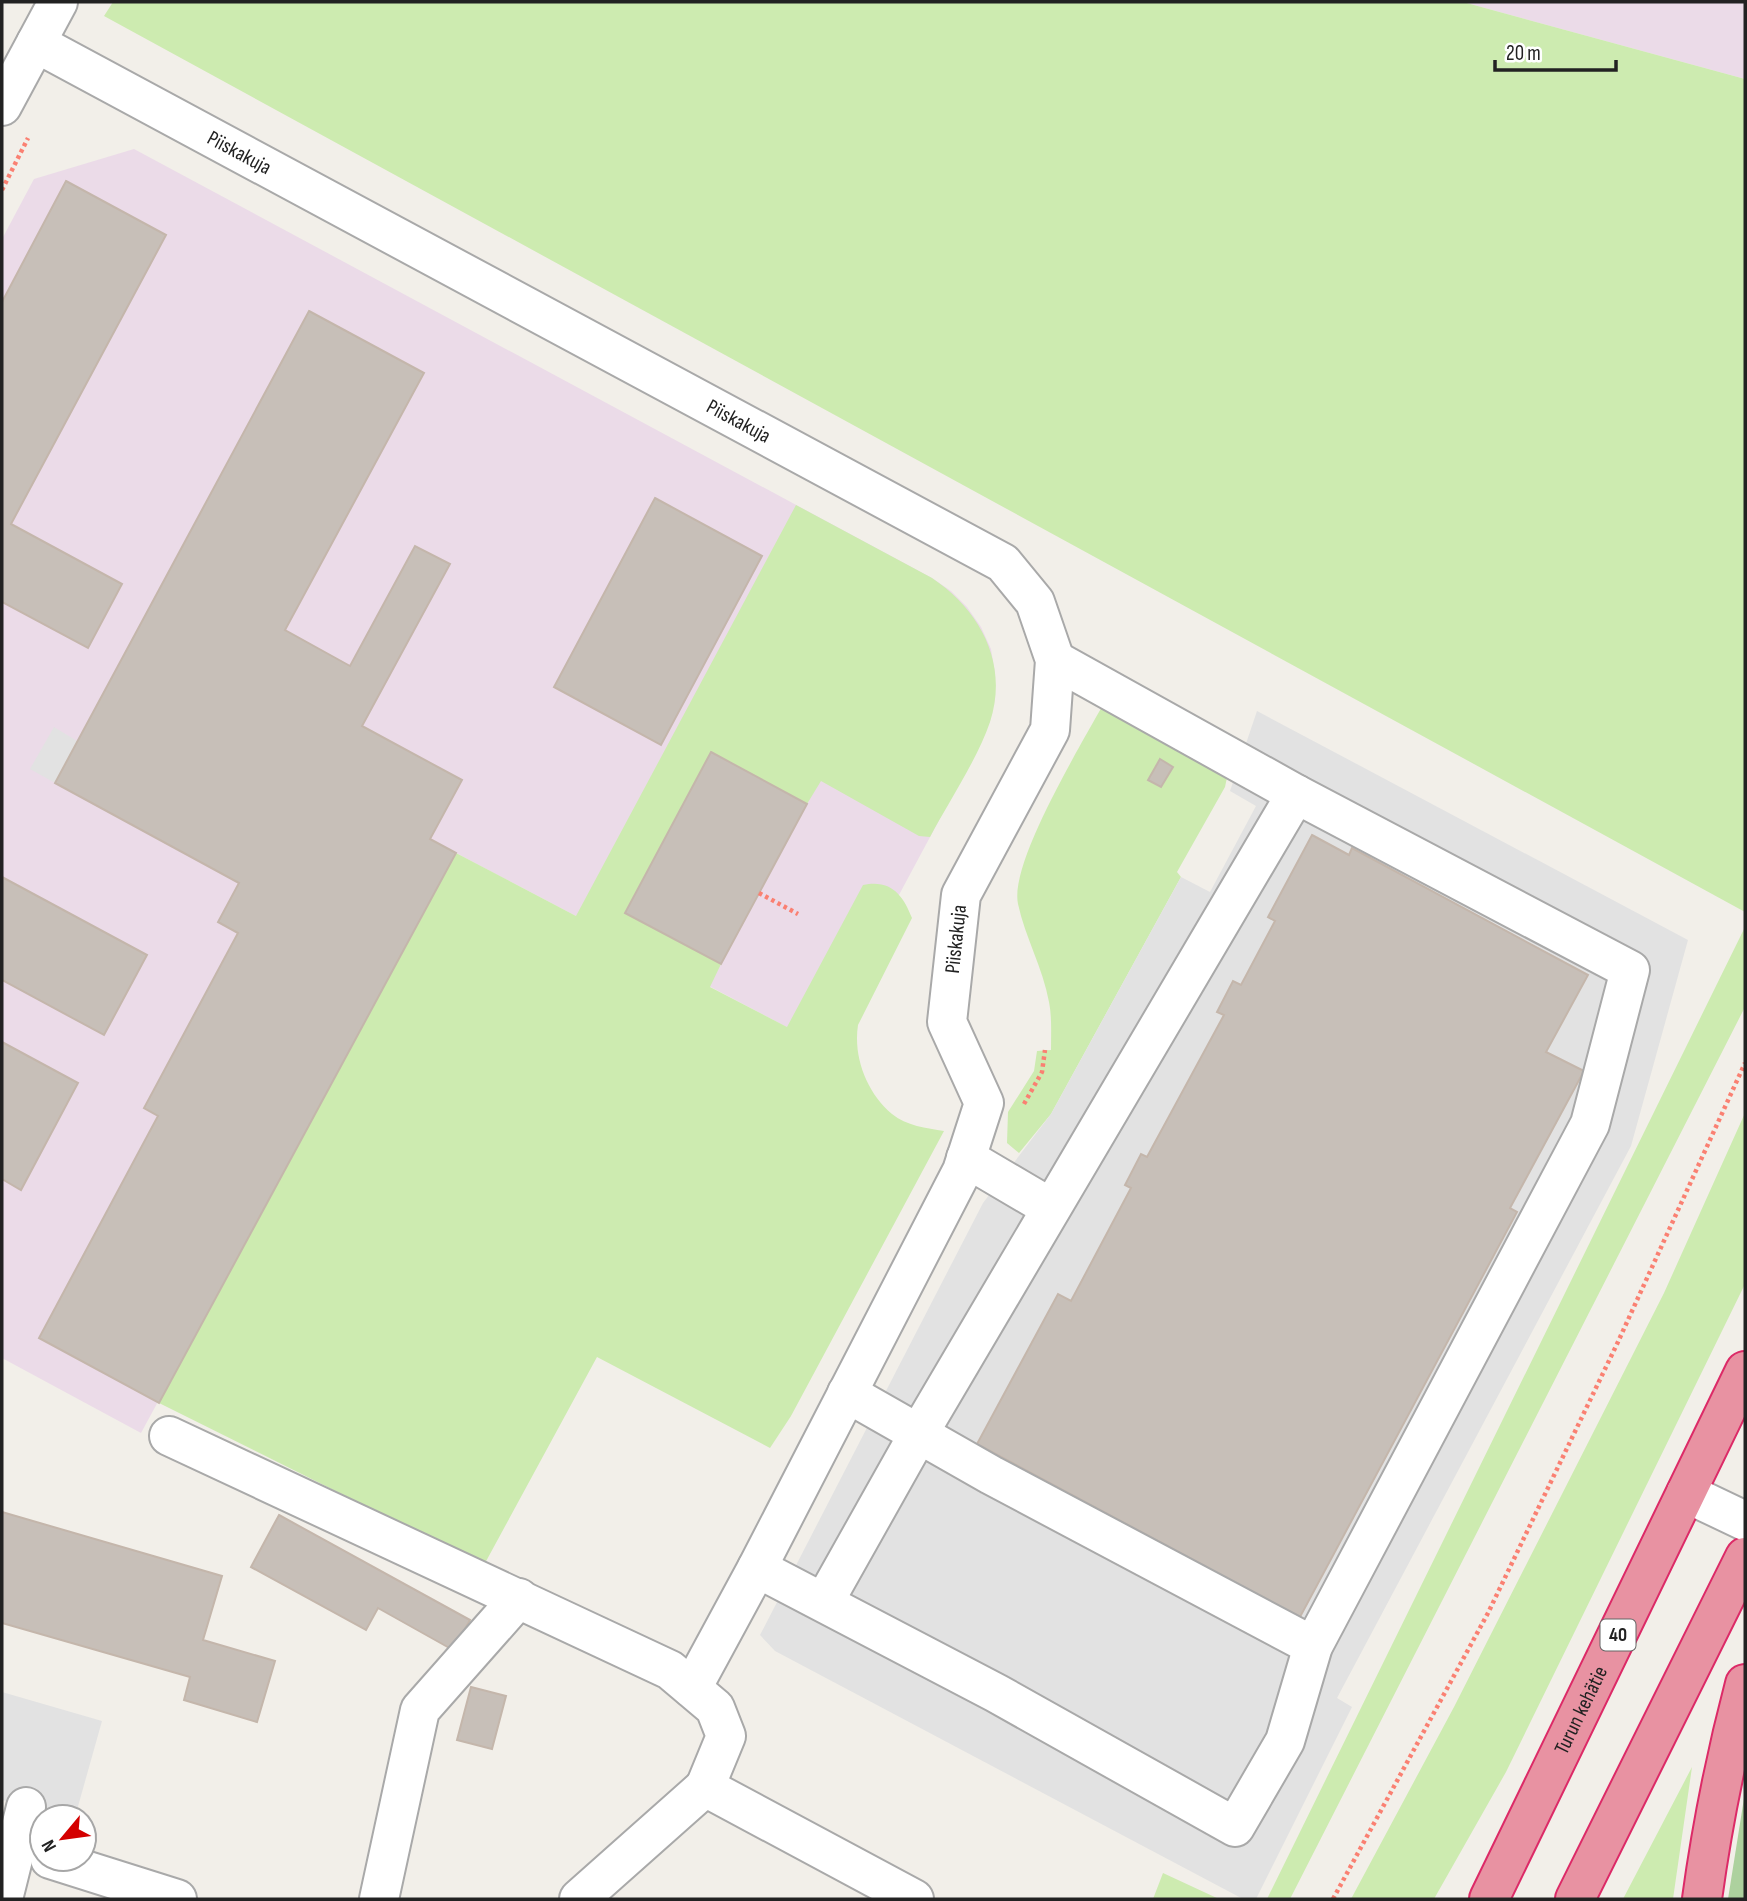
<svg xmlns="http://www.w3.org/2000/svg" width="1747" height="1901" font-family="'Sofia Sans Condensed',sans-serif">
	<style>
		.industrial { fill: #ebdbe8 }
		.grass { fill: #cdebb0 }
		.forest { fill: #add19e }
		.parking { fill: #e2e2e2 }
		.building { fill: #c7bfb8; stroke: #c4b6ab; stroke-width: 2 }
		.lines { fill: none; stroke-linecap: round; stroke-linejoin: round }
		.minor-casing { stroke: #a9a9a9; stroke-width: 42 }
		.highway-casing { stroke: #dc2a67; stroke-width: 42 }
		.path { stroke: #fa8072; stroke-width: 4.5; stroke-dasharray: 3.5 3.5; stroke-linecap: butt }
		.minor { stroke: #fff; stroke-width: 38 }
		.highway { stroke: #e892a2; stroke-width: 38 }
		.labels { text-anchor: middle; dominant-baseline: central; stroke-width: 5; stroke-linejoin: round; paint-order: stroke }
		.shield { fill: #fff; stroke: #646464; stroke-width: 2 }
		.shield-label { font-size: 19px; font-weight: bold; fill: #222 }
		.street-label { font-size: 21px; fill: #222; stroke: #fff }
	</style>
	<rect width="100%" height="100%" fill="#f2efe9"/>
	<path class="industrial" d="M1463,2H1745V79Z
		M134,149L932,578L951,591L967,607L981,627L991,649L995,674V699L990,721L981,742L819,1044L456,853L141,1433L2,1358V239L34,179Z"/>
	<path class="grass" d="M113,2H1463L1745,79V912L104,16Z
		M796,505L932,578C980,610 1009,663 990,722C978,758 948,803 930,837L919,836L821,781L807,804L711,753L625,912L721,964L710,987L787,1027L863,885C891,879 903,895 912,918L858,1025C853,1057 867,1093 892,1114C906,1126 927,1128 944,1131L791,1416L770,1448L597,1357L484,1565L159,1403L456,853L576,916Z
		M1109,694L1230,763L1225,787L1177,872L1181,877L1051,1114L1019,1153L1007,1143L1008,1112L1034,1071L1037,1051L1051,1050C1051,1034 1052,1017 1049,1002C1043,968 1025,937 1018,904C1009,861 1086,737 1109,694Z
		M1745,927V1007L1290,1899H1267Z
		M1745,1113V1284L1506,1772L1434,1899H1351L1454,1707L1664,1293Z
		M1692,1767L1673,1899H1623Z
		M1163,1873L1219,1899H1153Z"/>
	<path class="forest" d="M1745,1792V1899H1728Z"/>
	<path class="parking" d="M1257,711L1688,940L1631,1146L1337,1698L1352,1707L1256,1899H1243L775,1651L760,1635L983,1203L1051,1114L1181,877L1210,892L1256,806L1230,791Z
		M54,727L77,741L55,783L30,769Z
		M2,1692L102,1721L75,1817H59L2,1800Z"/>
	<path class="building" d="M66,181L166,235L11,524L122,584L88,648L2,602V302Z
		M309,311L424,373L285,630L350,666L415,546L450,564L362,726L462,780L430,839L456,853L159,1403L39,1338L158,1116L144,1108L238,933L218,922L239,883L55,783Z
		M655,498L762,556L661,745L554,687Z
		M711,752L807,804L721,964L625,913Z
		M1160,759L1173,767L1161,787L1148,780Z
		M1312,835L1349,855L1352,848L1588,975L1546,1052L1584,1071L1510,1208L1517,1212L1300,1617L977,1444L1058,1294L1071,1301L1131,1188L1125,1185L1141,1154L1147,1157L1224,1015L1217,1012L1233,981L1241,985L1275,921L1268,917Z
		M2,877L147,955L104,1035L2,980Z
		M2,1042L78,1083L21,1190L2,1179Z
		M2,1512L222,1576L203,1640L275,1661L257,1722L184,1700L190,1677L2,1623Z
		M279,1515L470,1620L453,1650L378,1608L366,1630L251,1567Z
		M471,1687L506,1696L492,1749L457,1740Z"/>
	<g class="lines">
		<g class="minor-casing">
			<g id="minor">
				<path id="s1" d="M36,43L1003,563L1035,602L1055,660L1050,730L961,895L947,1022L984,1103L962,1171L757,1568L692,1688"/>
				<path d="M2,106L58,2"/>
				<path d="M966,1158L1051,1208"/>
				<path d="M847,1393L991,1475L1313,1646"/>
				<path d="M169,1436L670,1670L715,1708L726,1736L705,1787"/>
				<path d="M1686,1493L1745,1521"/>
				<path d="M757,1568L996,1693L1235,1827L1285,1741L1313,1646L1590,1124L1630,970L1296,794L1055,660"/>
				<path d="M824,1602L919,1433L1296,794"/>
				<path d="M50,1859L177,1899"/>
				<path d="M3,1899L26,1807"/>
				<path d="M379,1899L420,1710L519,1598"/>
				<path d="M579,1899L705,1787L914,1899"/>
			</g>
		</g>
		<g class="highway-casing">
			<g id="highway">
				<path id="s2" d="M1489,1899L1745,1371"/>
				<path d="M1575,1899L1745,1557"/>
				<path d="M1702,1899C1712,1826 1726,1756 1745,1684"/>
			</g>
		</g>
		<path class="path" d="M2,190L28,138
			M759,893L798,914
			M1024,1104L1042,1072L1045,1050
			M1333,1899L1488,1613L1617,1344L1745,1063"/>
		<use href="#minor" class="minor"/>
		<use href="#highway" class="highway"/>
	</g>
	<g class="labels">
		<rect class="shield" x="1600.5" y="1619.5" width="35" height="31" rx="5"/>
		<g class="shield-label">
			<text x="1618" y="1635">40</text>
		</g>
		<g class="street-label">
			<text stroke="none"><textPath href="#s1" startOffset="231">Piiskakuja</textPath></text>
			<text stroke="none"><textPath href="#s1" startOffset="798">Piiskakuja</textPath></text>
			<text transform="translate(956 939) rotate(-84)">Piiskakuja</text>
			<text stroke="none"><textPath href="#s2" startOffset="210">Turun kehätie</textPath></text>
		</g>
	</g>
	<rect width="1747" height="1901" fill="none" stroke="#222222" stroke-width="7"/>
	<g transform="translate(63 1838) rotate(241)"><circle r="33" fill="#ffffff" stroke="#a7a7a7" stroke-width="2"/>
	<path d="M0-5L12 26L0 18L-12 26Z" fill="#d40000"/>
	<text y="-10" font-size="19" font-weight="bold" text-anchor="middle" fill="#222222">N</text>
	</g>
	<path d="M1495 60v10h121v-10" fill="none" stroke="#222222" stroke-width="3.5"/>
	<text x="1506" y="60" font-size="21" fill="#222222" stroke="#ffffff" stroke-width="5" paint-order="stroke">20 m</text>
</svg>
